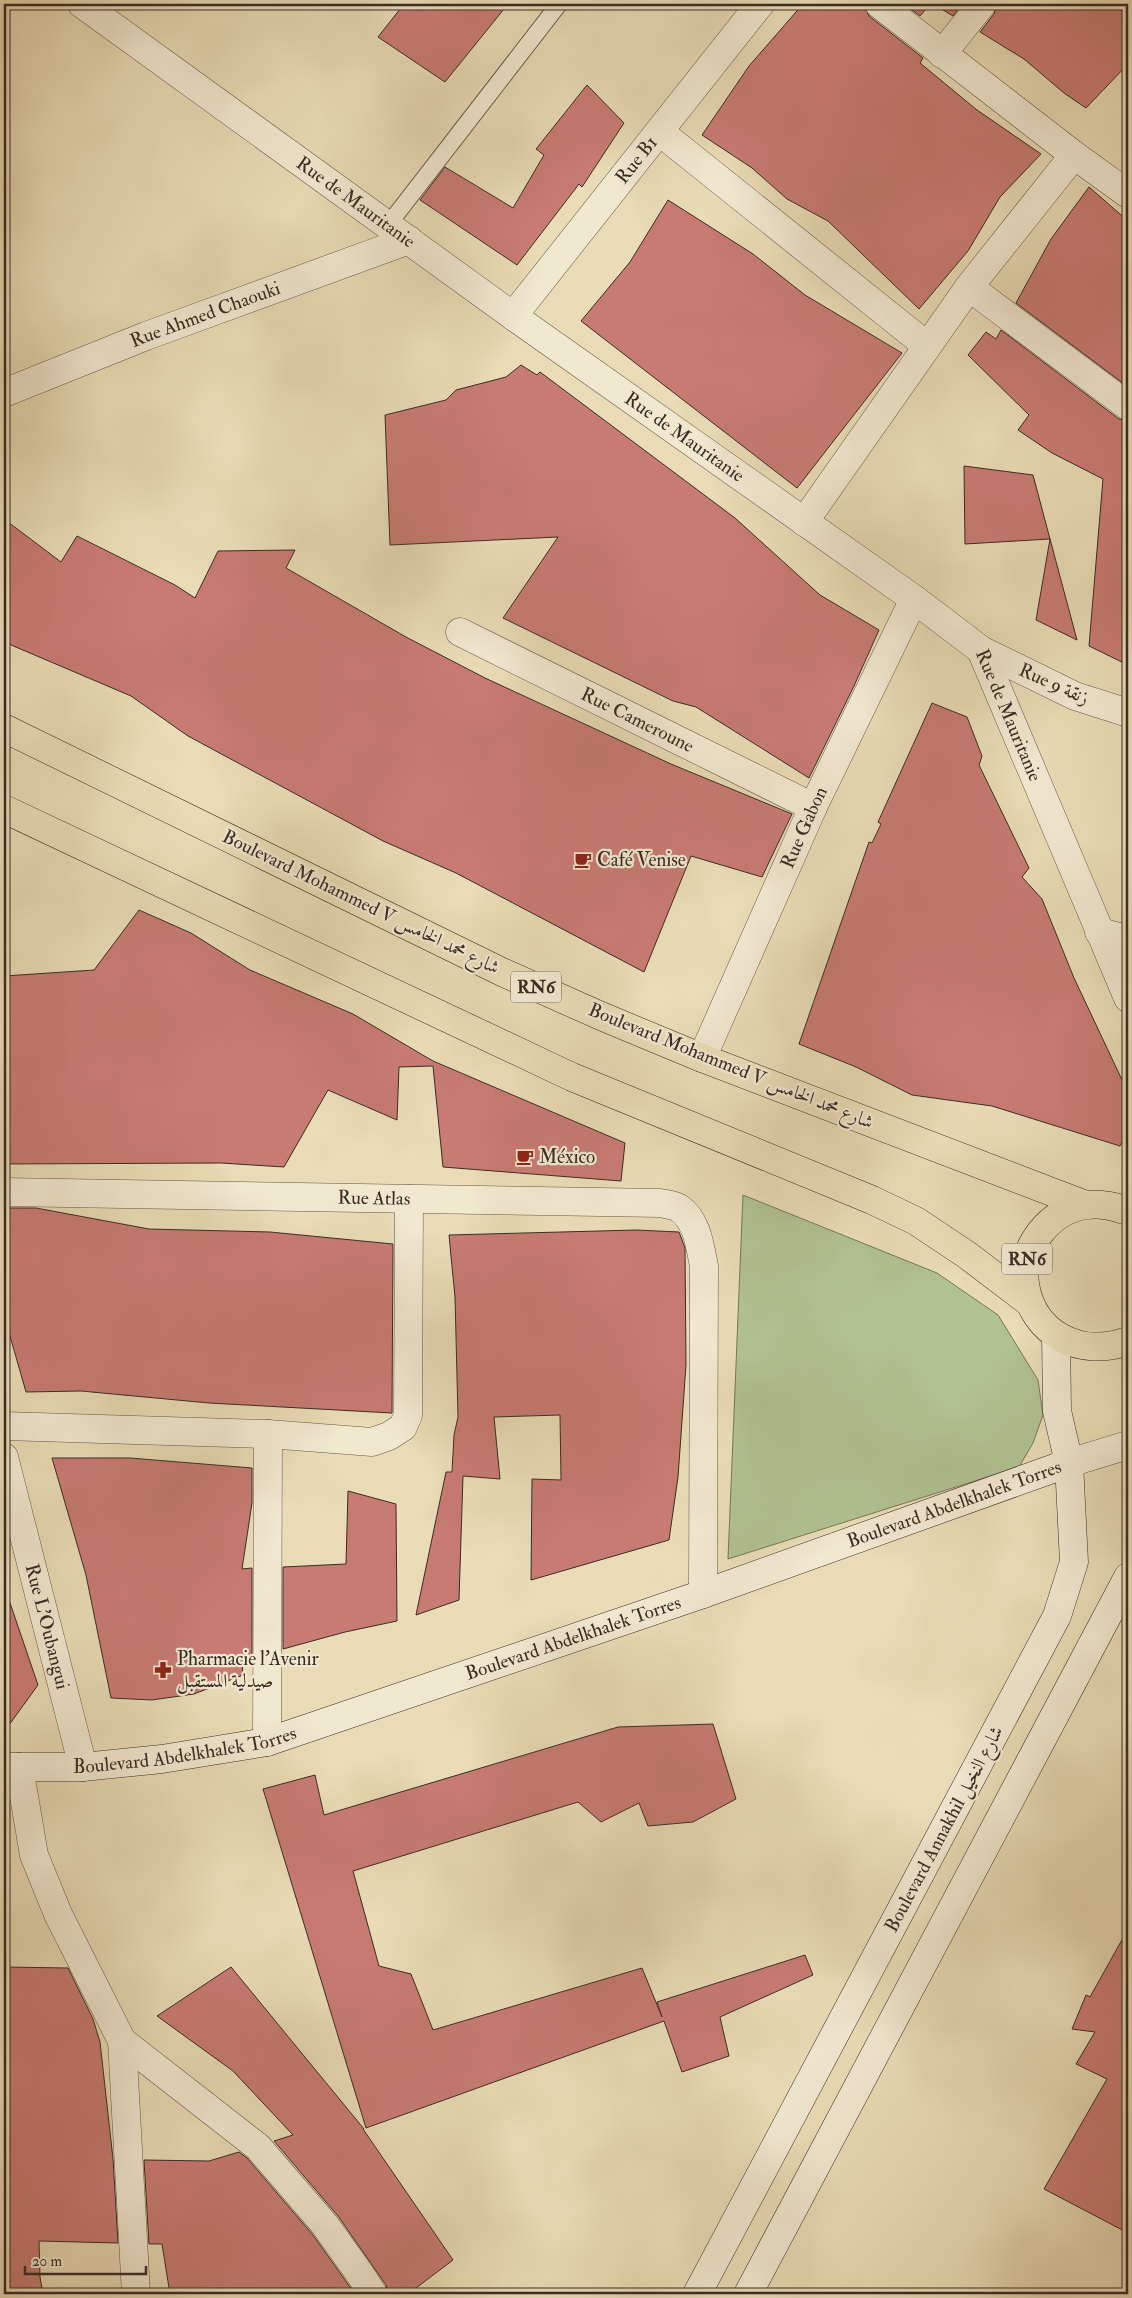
<svg xmlns="http://www.w3.org/2000/svg" width="1132" height="2298" font-family="'IM FELL Double Pica',Amiri,serif">
	<style>
		.green { fill: #b1c292; stroke: #76775c }
		.building { fill: #c87b73; stroke: #3a2c25 }
		.lines { fill: none; stroke-linecap: round; stroke-linejoin: round }
		.service-casing { stroke: #665849; stroke-width: 18 }
		.minor-casing { stroke: #665849; stroke-width: 29 }
		.secondary-casing { stroke: #3a2c25; stroke-width: 29 }
		.primary-casing { stroke: #3a2c25; stroke-width: 29 }
		.service { stroke: #f1e8d0; stroke-width: 16 }
		.minor { stroke: #f1e8d0; stroke-width: 28 }
		.secondary { stroke: #f1e8d0; stroke-width: 28 }
		.primary { stroke: #e9dcb6; stroke-width: 28 }
		.labels { text-anchor: middle; dominant-baseline: central; stroke-width: 4.5; stroke-linejoin: round; paint-order: stroke }
		.shield { fill: #f1e8d0; stroke: #716458; stroke-width: 1 }
		.shield-label { font-size: 18px; font-weight: bold; fill: #3a2c25 }
		.street-label { font-size: 19px; fill: #3a2c25; stroke: #f1e8d0 }
		.poi-label { font-size: 19px; fill: #3a2c25; stroke: #f1e8d0; text-anchor: start }
	</style>
	<rect width="100%" height="100%" fill="#e9dcb6"/>
	<filter id="stains"><feTurbulence type="fractalNoise" baseFrequency=".004" numOctaves="4"/><feColorMatrix values="0 0 0 0 .2 0 0 0 0 .09 0 0 0 0 .02 0 0 0 .5 -.17"/></filter>
	<radialGradient id="worn" r=".72"><stop offset=".6" stop-color="#630" stop-opacity="0"/><stop offset="1" stop-color="#630" stop-opacity=".3"/></radialGradient>
	<path class="green" d="M743,1195L937,1273L998,1315L1038,1380L1043,1415L1033,1443L1019,1467L728,1559Z"/>
	<path class="building" d="M404,4H508L445,82L378,37Z
		M803,4H864L869,16L923,58L920,63L977,110L1041,154L1000,197L968,251L919,309L828,221L787,199L752,168L702,135L749,66Z
		M904,4H930L920,16Z
		M933,4H962L953,16Z
		M997,4H1128V64L1086,108L1064,93L1024,59L980,32L994,14Z
		M587,85L624,123L582,187L579,184L517,265L420,200L445,167L513,208L544,155L536,149Z
		M1089,187L1128,221V387L1016,303L1051,239Z
		M668,200L753,254L805,295L902,353L797,488L581,321L630,262Z
		M1001,330L1119,419L1128,421V665L1089,646L1103,479L1052,453L1018,430L1029,415L968,355L986,332L996,339Z
		M521,365L537,375L540,372L735,518L820,595L879,630L854,686L809,778L696,707L673,701L503,618L558,537L390,545L385,415L446,400L456,390L506,377Z
		M964,466L1033,475L1050,539L965,544Z
		M4,519L61,562L77,536L175,585L195,598L218,551L295,550L286,568L406,637L485,678L671,764L792,814L762,877L691,856L644,972L456,873L383,841L188,736L131,696L4,642Z
		M1050,539L1077,640L1036,620Z
		M932,703L967,717L982,756L979,765L1029,868L1022,877L1042,899L1074,978L1123,1082L1128,1098V1131L1120,1146L992,1106L912,1095L856,1067L799,1044L869,842L872,843L881,824L878,822Z
		M139,910L191,933L250,970L353,1014L433,1061L625,1143L621,1181L443,1167L433,1066L399,1067L397,1120L328,1090L284,1167L221,1163L4,1164V976L94,970Z
		M4,1208H36L149,1229L270,1232L393,1244L392,1413L209,1403L81,1391L26,1392L4,1315Z
		M636,1230L679,1232L685,1248L686,1365L678,1477L669,1540L531,1580L532,1479L561,1480L560,1415L494,1417L500,1479L463,1476L459,1600L416,1615L446,1472H452L454,1435L458,1417L455,1297L449,1235Z
		M52,1458H130L252,1468V1503L242,1569L252,1568V1658L242,1661L243,1675L194,1694L152,1700L111,1698L86,1575Z
		M348,1491L396,1504L397,1621L345,1632L283,1649V1567L346,1564Z
		M4,1600H9L38,1685L4,1732Z
		M713,1724L736,1799L693,1822L648,1826L639,1803L601,1822L578,1802L353,1871L379,1966L411,1974L433,2030L642,1968L662,2017L657,2002L805,1955L813,1975L720,2017L729,2056L682,2072L664,2021L366,2128L263,1789L315,1775L324,1815L618,1727Z
		M1128,1929V2233L1044,2189L1107,2079L1076,2064L1095,2032L1072,2029L1086,1995L1090,1997Z
		M4,1967L68,1968L93,2019L100,2042L113,2159L118,2243L39,2241L40,2277L43,2294H4Z
		M231,1967L364,2129H363L453,2260L408,2294H388L386,2285L338,2216L274,2141L293,2135L233,2071L157,2016Z
		M239,2152L247,2158L313,2235L355,2294H170L162,2244H149L144,2160L209,2161Z"/>
	<g class="lines">
		<g class="service-casing">
			<path id="service" d="M388,225L559,4"/>
		</g>
		<g class="minor-casing">
			<g id="minor">
				<path id="s1" d="M82,4L513,316L914,599L981,650L1128,998"/>
				<path d="M879,4L1074,155L1128,194"/>
				<path d="M942,54L982,4"/>
				<path d="M660,132L926,345"/>
				<path d="M969,287L1128,406"/>
				<path id="s2" d="M513,316L760,4"/>
				<path id="s3" d="M4,393L146,336L409,240"/>
				<path d="M804,522L969,287L1074,155"/>
				<path id="s4" d="M460,632L813,807"/>
				<path d="M981,650L1075,696L1128,713"/>
				<path d="M1099,932L1128,939"/>
				<path id="s5" d="M702,1058L813,807L914,599"/>
				<path id="s6" d="M4,1192L660,1203C665,1204 674,1205 679,1208C697,1220 700,1246 704,1266L703,1594"/>
				<path d="M4,1426L268,1434L372,1442L389,1436L403,1427L408,1415L409,1199"/>
				<path id="s7" d="M4,1457L83,1767"/>
				<path d="M267,1742L268,1434"/>
				<path d="M19,1767L34,1855L58,1914L122,2041L136,2294"/>
				<path d="M122,2041L258,2147L325,2225L360,2274L373,2294"/>
			</g>
		</g>
		<g class="secondary-casing">
			<g id="secondary">
				<path id="s8" d="M4,1767H83L162,1759L267,1742L703,1594L1069,1463L1128,1445"/>
				<path d="M697,2294L1057,1616L1074,1562L1069,1463L1057,1411L1056,1335"/>
				<path d="M748,2294L1128,1577"/>
			</g>
		</g>
		<g class="primary-casing">
			<path id="primary" d="M4,728L502,972L601,1016L702,1058L1086,1205
				M4,809L572,1077L872,1200L916,1221L967,1255L1030,1303
				M1128,1211C1115,1207 1102,1203 1087,1205C1051,1209 1020,1247 1025,1284C1033,1335 1081,1358 1128,1341"/>
		</g>
		<use href="#service" class="service"/>
		<use href="#minor" class="minor"/>
		<use href="#secondary" class="secondary"/>
		<use href="#primary" class="primary"/>
	</g>
	<defs>
		<g id="cafe-bare" transform="scale(1.35)"><path d="M-5.5-4.5H6V0H3Q3 3.5 0 3.5H-2.5Q-5.5 3.5-5.5 0ZM3-3.2v2h1.7v-2ZM-6 4.5H4V6H-6Z" fill="#8f2418" stroke="#f1e8d0" stroke-width="2.5" paint-order="stroke"/></g>
		<g id="pharmacy-bare" transform="scale(1.35)"><path d="M-2-6h4v4h4v4h-4v4h-4v-4h-4v-4h4Z" fill="#8f2418" stroke="#f1e8d0" stroke-width="2.5" paint-order="stroke"/></g>
	</defs>
	<g fill-rule="evenodd">
		<use href="#cafe-bare" x="583" y="860"/>
		<use href="#cafe-bare" x="525" y="1157"/>
		<use href="#pharmacy-bare" x="163" y="1670"/>
	</g>
	<g class="labels">
		<g class="shield">
			<rect x="511" y="971.5" width="50" height="31" rx="4"/>
			<rect x="1002" y="1243.5" width="50" height="31" rx="4"/>
		</g>
		<g class="shield-label">
			<text x="536" y="987">RN6</text>
			<text x="1027" y="1259">RN6</text>
		</g>
		<g class="street-label">
			<text stroke="none"><textPath href="#s2" startOffset="199">Rue B1</textPath></text>
			<text stroke="none"><textPath href="#s1" startOffset="338">Rue de Mauritanie</textPath></text>
			<text stroke="none"><textPath href="#s3" startOffset="216">Rue Ahmed Chaouki</textPath></text>
			<text stroke="none"><textPath href="#s1" startOffset="742">Rue de Mauritanie</textPath></text>
			<text transform="translate(1054 684) rotate(24)">Rue 9 زنقة</text>
			<text stroke="none"><textPath href="#s1" startOffset="1178">Rue de Mauritanie</textPath></text>
			<text stroke="none"><textPath href="#s4" startOffset="198">Rue Cameroune</textPath></text>
			<text stroke="none"><textPath href="#s5" startOffset="252">Rue Gabon</textPath></text>
			<text transform="translate(361 902) rotate(26)">Boulevard Mohammed V شارع محمد الخامس</text>
			<text transform="translate(731 1066) rotate(22)">Boulevard Mohammed V شارع محمد الخامس</text>
			<text stroke="none"><textPath href="#s6" startOffset="370">Rue Atlas</textPath></text>
			<text stroke="none"><textPath href="#s8" startOffset="992">Boulevard Abdelkhalek Torres</textPath></text>
			<text stroke="none"><textPath href="#s7" startOffset="175">Rue L'Oubangui</textPath></text>
			<text stroke="none"><textPath href="#s8" startOffset="588">Boulevard Abdelkhalek Torres</textPath></text>
			<text stroke="none"><textPath href="#s8" startOffset="182">Boulevard Abdelkhalek Torres</textPath></text>
			<text transform="translate(944 1829) rotate(-62)">Boulevard Annakhil شارع النخيل</text>
		</g>
		<g class="poi-label">
			<text x="597" y="860">Café Venise</text>
			<text x="539" y="1157">México</text>
			<text x="177" y="1659">Pharmacie l’Avenir<tspan x="177" dy="22">صيدلية المستقبل</tspan></text>
		</g>
	</g>
	<rect width="1132" height="2298" fill="none" stroke="#e9dcb6" stroke-width="20"/>
	<rect x="5" y="5" width="1122" height="2288" fill="none" stroke="#3a2c25" stroke-width="2.5"/>
	<rect x="10" y="10" width="1112" height="2278" fill="none" stroke="#3a2c25"/>
	<path d="M25 2266v8h121v-8" fill="none" stroke="#3a2c25" stroke-width="2.5"/>
	<text x="32" y="2266" font-size="15" fill="#3a2c25" stroke="#f1e8d0" stroke-width="4" paint-order="stroke">20 m</text>
	<rect width="100%" height="100%" filter="url(#stains)"/>
	<rect width="100%" height="100%" fill="url(#worn)"/>
</svg>
